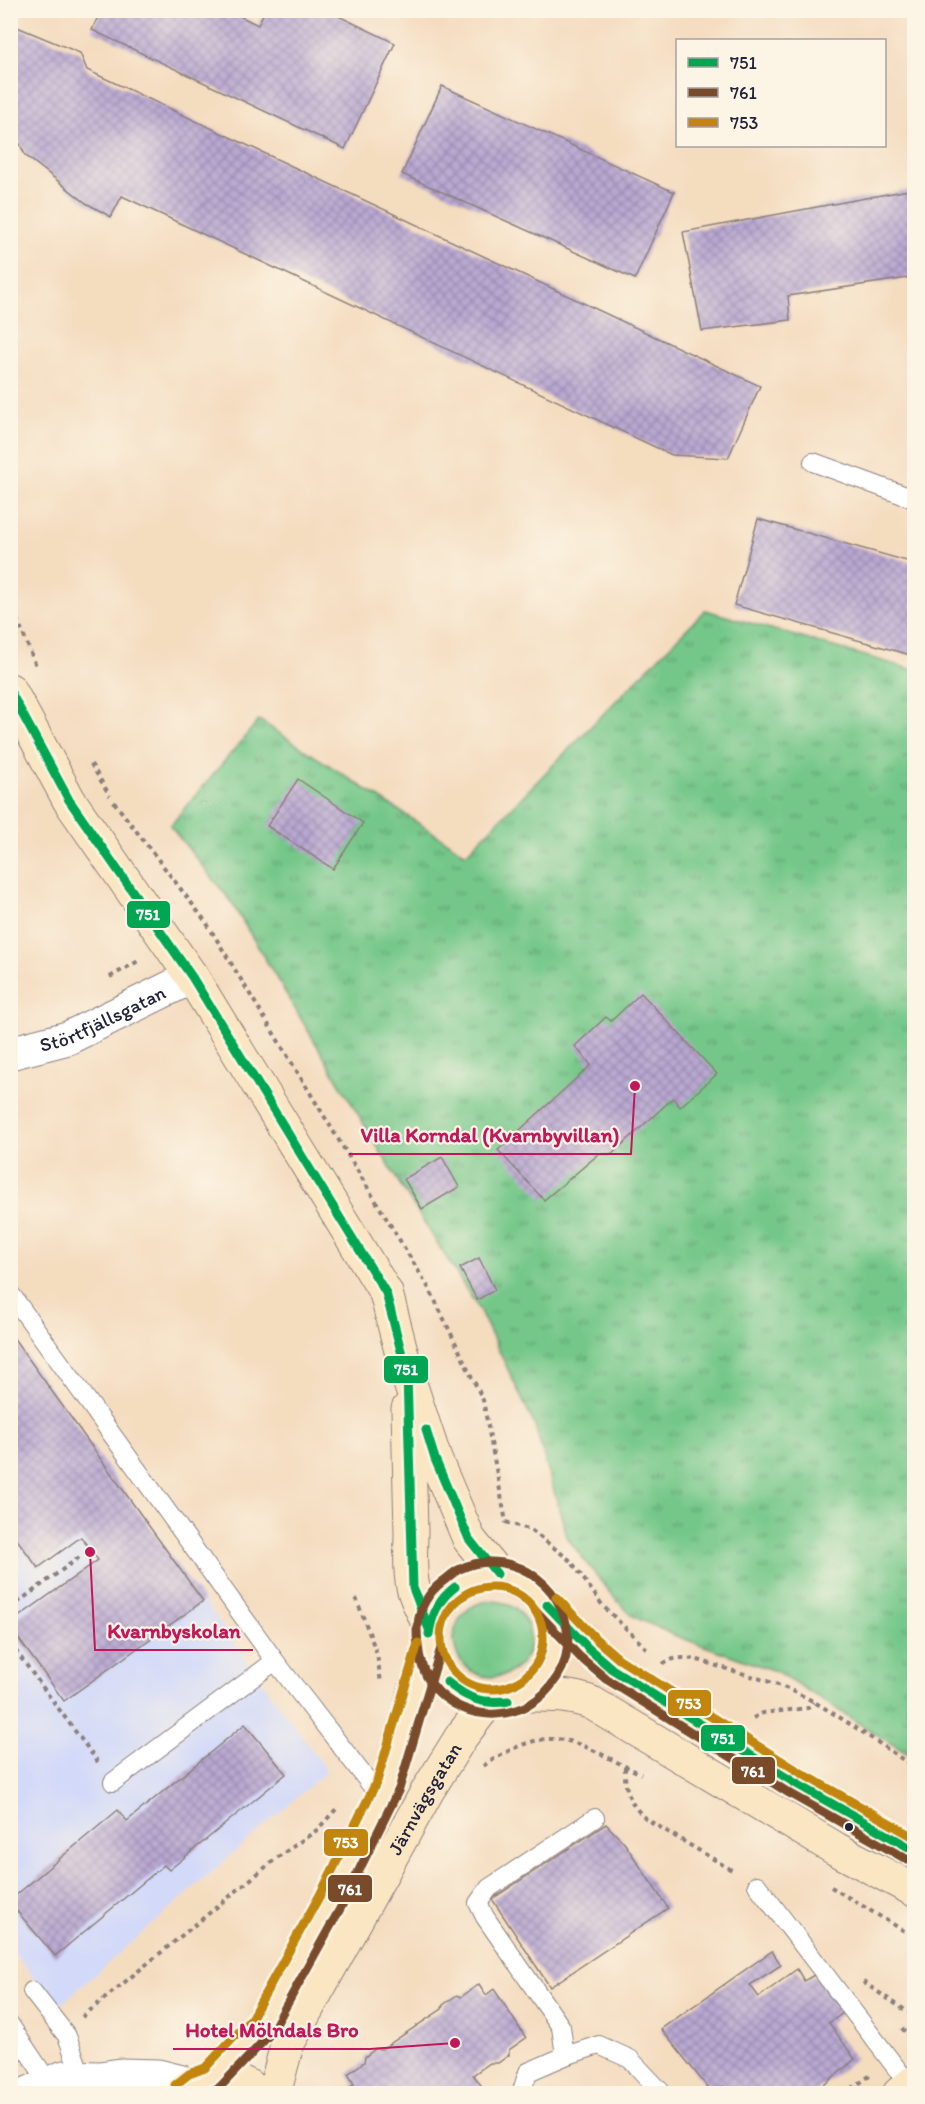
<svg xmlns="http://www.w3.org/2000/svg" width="925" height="2104" font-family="Itim,sans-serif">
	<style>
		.built { fill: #d2d9f9 }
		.grass { fill: #75c789; stroke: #4c7462; stroke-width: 1.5 }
		.park { fill: url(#park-tufts); stroke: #4c7462; stroke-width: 1.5 }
		.building { fill: url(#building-cross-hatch) }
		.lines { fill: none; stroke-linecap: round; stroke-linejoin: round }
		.lane-casing { stroke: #8b7f7d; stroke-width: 20 }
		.street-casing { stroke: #8b7f7d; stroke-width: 35 }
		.secondary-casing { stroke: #8b7f7d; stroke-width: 35 }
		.path { stroke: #8b7f7d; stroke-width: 4; stroke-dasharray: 4.5 4.5; stroke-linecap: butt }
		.lane { stroke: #fff; stroke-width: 18 }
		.street { stroke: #fff; stroke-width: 33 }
		.secondary { stroke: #fbe6c4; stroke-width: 33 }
		.path-bridge { stroke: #8b7f7d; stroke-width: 4; stroke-dasharray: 4.5 4.5; stroke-linecap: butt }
		.bus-1-casing { stroke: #fcf5e5; stroke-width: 14 }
		.bus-2-casing { stroke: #fcf5e5; stroke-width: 14 }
		.bus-3-casing { stroke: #fcf5e5; stroke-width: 14 }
		.bus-1 { stroke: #00a651; stroke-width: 9 }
		.bus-2 { stroke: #7a4b2a; stroke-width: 9 }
		.bus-3 { stroke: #c2850f; stroke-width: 9 }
		.bus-dot { fill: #22223b; stroke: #fcf5e5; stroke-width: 2 }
		.labels { text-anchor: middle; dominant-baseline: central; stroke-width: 4.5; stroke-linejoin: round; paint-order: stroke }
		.street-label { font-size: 20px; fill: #22223b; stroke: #fcf5e5 }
		.leader { fill: none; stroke: #c2185b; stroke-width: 2 }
		.callout-dot { fill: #c2185b; stroke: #fcf5e5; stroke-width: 2 }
		.callout-label { font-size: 21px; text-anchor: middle; font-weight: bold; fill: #c2185b; stroke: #fcf5e5; stroke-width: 4.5; stroke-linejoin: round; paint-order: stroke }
		.line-badge { stroke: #fcf5e5; stroke-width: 2 }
		.badge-label { font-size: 16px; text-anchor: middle; font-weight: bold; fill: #fff }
	</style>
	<defs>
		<pattern id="park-tufts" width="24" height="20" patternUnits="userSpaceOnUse" patternTransform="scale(1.5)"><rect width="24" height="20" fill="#75c789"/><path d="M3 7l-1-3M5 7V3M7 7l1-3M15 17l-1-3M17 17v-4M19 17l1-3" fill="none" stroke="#60a171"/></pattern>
		<pattern id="building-cross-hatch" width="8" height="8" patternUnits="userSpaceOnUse" patternTransform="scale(1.5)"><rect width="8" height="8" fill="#baa8d2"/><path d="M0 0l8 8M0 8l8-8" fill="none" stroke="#9788ac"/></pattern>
	</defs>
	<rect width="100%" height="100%" fill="#fcf5e5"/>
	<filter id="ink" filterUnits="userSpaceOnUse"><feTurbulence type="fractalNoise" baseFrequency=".0167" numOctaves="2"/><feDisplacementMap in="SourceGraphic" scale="12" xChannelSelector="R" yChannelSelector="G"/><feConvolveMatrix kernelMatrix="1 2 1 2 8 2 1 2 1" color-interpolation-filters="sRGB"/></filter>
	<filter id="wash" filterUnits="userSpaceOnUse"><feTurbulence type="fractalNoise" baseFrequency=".008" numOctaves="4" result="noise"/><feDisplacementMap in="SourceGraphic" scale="24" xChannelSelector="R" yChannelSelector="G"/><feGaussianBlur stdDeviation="1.35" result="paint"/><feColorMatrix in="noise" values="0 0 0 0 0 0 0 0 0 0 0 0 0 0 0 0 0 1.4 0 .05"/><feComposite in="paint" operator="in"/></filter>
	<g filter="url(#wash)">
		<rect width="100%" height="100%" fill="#f4dcbf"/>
		<path class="built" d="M10,1333L327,1771L58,2007L11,1950Z"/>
		<path class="grass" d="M454 1639a38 38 0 1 1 76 0a38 38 0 1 1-76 0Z"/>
		<path class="park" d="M705,610L914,670V1758L778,1672L676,1636L632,1616L610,1593L568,1539L535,1426L480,1311L398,1181L230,900L170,826L259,720L466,854Z"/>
		<g id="blocks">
			<path class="building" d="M101,10H227L258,25L265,10H326L395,43L345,149L92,30Z
				M10,24L80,53L87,70L760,386L728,458L672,455L122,196L111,217L86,203L25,155L20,144L10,139Z
				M442,86L674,192L635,279L402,174Z
				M914,189V277L788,296L790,320L702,331L683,232Z
				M758,519L914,563V656L734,605Z
				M298,779L363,823L333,869L267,826Z
				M641,993L717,1074L680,1107L673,1098L612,1154H599L544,1200L498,1150L591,1065L575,1046L606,1017L611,1021Z
				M442,1157L459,1187L422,1209L404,1179Z
				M479,1258L495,1290L477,1300L460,1268Z
				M10,1333L203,1601L64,1701L10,1627V1623L98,1560L81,1537L38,1568L10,1530Z
				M245,1724L286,1774L169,1870L164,1865L55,1956L10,1903V1900L118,1810L127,1821Z
				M606,1824L625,1844L668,1908L550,1987L492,1899Z
				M772,1951L781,1965L750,1985L759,1997L797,1969L804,1981L814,1975L843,2013L829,2023L855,2059L813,2094H728L723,2086L712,2093L661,2029Z
				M479,1984L486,1995L494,1989L526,2038L509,2050V2055L498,2063H490L473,2075L481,2085L467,2094H348L346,2091L354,2084L348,2074L364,2062L365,2057L375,2049H382L442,2009L443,2005L457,1995L461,1997Z"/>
		</g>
	</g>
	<g filter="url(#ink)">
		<use href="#blocks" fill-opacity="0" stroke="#8b7f7d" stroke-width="1.5"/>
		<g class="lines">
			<g class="lane-casing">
				<path id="lane" d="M813,462L914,499
					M10,1293L275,1661L381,1798
					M113,1782L275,1661
					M757,1885L910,2086
					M32,1991L67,2036L82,2078
					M10,2025L49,2083
					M565,2056L561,2027L485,1917L478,1903L489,1888L595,1818
					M521,2094L528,2072L565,2056L599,2045L630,2059L663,2094"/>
			</g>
			<g class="street-casing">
				<g id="street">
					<path id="s1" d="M10,1053L68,1038L192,977"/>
					<path d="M27,2094L64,2077L99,2078L121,2075L158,2076L194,2085"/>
				</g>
			</g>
			<g class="secondary-casing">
				<g id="secondary">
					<path d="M10,690L69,800L192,977L386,1293L407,1374L435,1459L469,1539L497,1574"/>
					<path d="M408,1409C409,1450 410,1491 411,1532C411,1550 409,1570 413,1587C416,1602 427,1615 429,1630C431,1644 429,1656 437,1669C464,1718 538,1710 554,1656C578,1574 449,1538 429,1629"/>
					<path d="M548,1606L589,1649L612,1669L795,1783L914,1850"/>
					<path d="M523,1695C547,1695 569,1694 592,1703L836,1849L914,1890"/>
					<path d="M212,2078L261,2026L331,1901L388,1785L414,1693L429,1647"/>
					<path d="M183,2094C204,2073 237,2073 258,2094"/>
					<path id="s2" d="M274,2094L287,2045L428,1790L461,1737L488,1702"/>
					<path d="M899,2094L914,2082"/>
				</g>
			</g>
			<path class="path" d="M10,602L37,668
				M91,764L110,796
				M114,802L206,922L430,1290L483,1400L506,1522L531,1530L571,1561L603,1606L647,1649
				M110,977L140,960
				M356,1598L377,1654L381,1683
				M10,1608L81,1556
				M10,1643L98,1762
				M663,1664C680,1652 702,1661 720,1667C752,1676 785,1685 814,1702C849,1722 881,1745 914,1767
				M753,1718L763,1713L808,1708L813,1702
				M483,1766C555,1719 572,1741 641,1774
				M625,1767C624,1790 630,1806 648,1820L735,1872
				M831,1887L911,1935L914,1961
				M82,2017L278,1857L317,1830L338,1807
				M902,2028L913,2042
				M844,2094L871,2075"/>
			<use href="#lane" class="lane"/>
			<use href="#street" class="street"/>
			<use href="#secondary" class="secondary"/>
			<path class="path-bridge" d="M863,1982L914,2016"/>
			<g class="bus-1-casing">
				<path id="bus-1" d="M10,691L69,800L192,977L386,1293L407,1374L413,1588L429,1629
					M426,1430L435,1459L469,1539L497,1574
					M547,1605L589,1649L612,1669L795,1783L914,1850
					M429,1634C432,1614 439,1599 455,1587
					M447,1682C470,1700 479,1703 508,1701
					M447,1682C465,1698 485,1706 508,1701"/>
			</g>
			<g class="bus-2-casing">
				<path id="bus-2" d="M538,1613L580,1657L606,1679L789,1793L908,1860
					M417,1629C417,1646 419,1662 427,1677C453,1722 518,1727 550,1687C559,1676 566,1663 567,1650C575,1591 515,1544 460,1569C453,1572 448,1578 442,1582C429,1592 419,1608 418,1625
					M205,2094L220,2087L271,2033L341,1907L399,1789L440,1651"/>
			</g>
			<g class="bus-3-casing">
				<path id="bus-3" d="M441 1638a51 51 0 1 1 102 0a51 51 0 1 1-102 0Z
					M556,1597L597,1640L619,1659L801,1773L914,1837
					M175,2085L189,2074L205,2068L251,2019L320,1895L377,1781L418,1643"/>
			</g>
			<use href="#bus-1" class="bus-1"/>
			<use href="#bus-2" class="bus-2"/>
			<use href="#bus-3" class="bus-3"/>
		</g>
	</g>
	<circle class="bus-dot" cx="849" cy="1827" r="5"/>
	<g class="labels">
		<g class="street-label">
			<text stroke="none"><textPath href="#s1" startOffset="99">Störtfjällsgatan</textPath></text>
			<text stroke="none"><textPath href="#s2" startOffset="333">Järnvägsgatan</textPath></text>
		</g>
	</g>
	<path class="leader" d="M635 1086L631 1154H349M90 1552L95 1650H253M455 2043L370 2049H173"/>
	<g class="callout-dot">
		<circle cx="635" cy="1086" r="6"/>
		<circle cx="90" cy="1552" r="6"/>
		<circle cx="455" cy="2043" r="6"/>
	</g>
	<g class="callout-label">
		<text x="490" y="1142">Villa Korndal (Kvarnbyvillan)</text>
		<text x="174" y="1638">Kvarnbyskolan</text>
		<text x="272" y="2037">Hotel Mölndals Bro</text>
	</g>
	<g class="line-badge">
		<rect x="126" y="900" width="45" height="29" rx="6" fill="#00a651"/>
		<rect x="383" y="1355" width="46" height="29" rx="6" fill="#00a651"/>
		<rect x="667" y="1689" width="45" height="28" rx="6" fill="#c2850f"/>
		<rect x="700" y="1724" width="46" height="28" rx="6" fill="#00a651"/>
		<rect x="731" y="1756" width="45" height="29" rx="6" fill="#7a4b2a"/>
		<rect x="323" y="1828" width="46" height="29" rx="6" fill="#c2850f"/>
		<rect x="327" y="1874" width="46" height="29" rx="6" fill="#7a4b2a"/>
	</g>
	<g class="badge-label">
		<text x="148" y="920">751</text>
		<text x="406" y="1375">751</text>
		<text x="689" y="1709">753</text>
		<text x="723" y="1744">751</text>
		<text x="753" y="1777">761</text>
		<text x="346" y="1848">753</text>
		<text x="350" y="1895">761</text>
	</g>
	<rect width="925" height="2104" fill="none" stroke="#fcf5e5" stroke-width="36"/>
	<rect x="676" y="39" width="210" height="108" fill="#fcf5e5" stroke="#a5a1a1" stroke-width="1.5"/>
	<rect x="688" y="58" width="30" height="9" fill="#00a651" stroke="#a5a1a1" stroke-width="1.5"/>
	<text x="730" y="69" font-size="18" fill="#22223b">751</text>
	<rect x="688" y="88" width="30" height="9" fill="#7a4b2a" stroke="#a5a1a1" stroke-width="1.5"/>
	<text x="730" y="99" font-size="18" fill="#22223b">761</text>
	<rect x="688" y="118" width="30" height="9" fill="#c2850f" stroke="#a5a1a1" stroke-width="1.5"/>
	<text x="730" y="129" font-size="18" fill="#22223b">753</text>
</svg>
